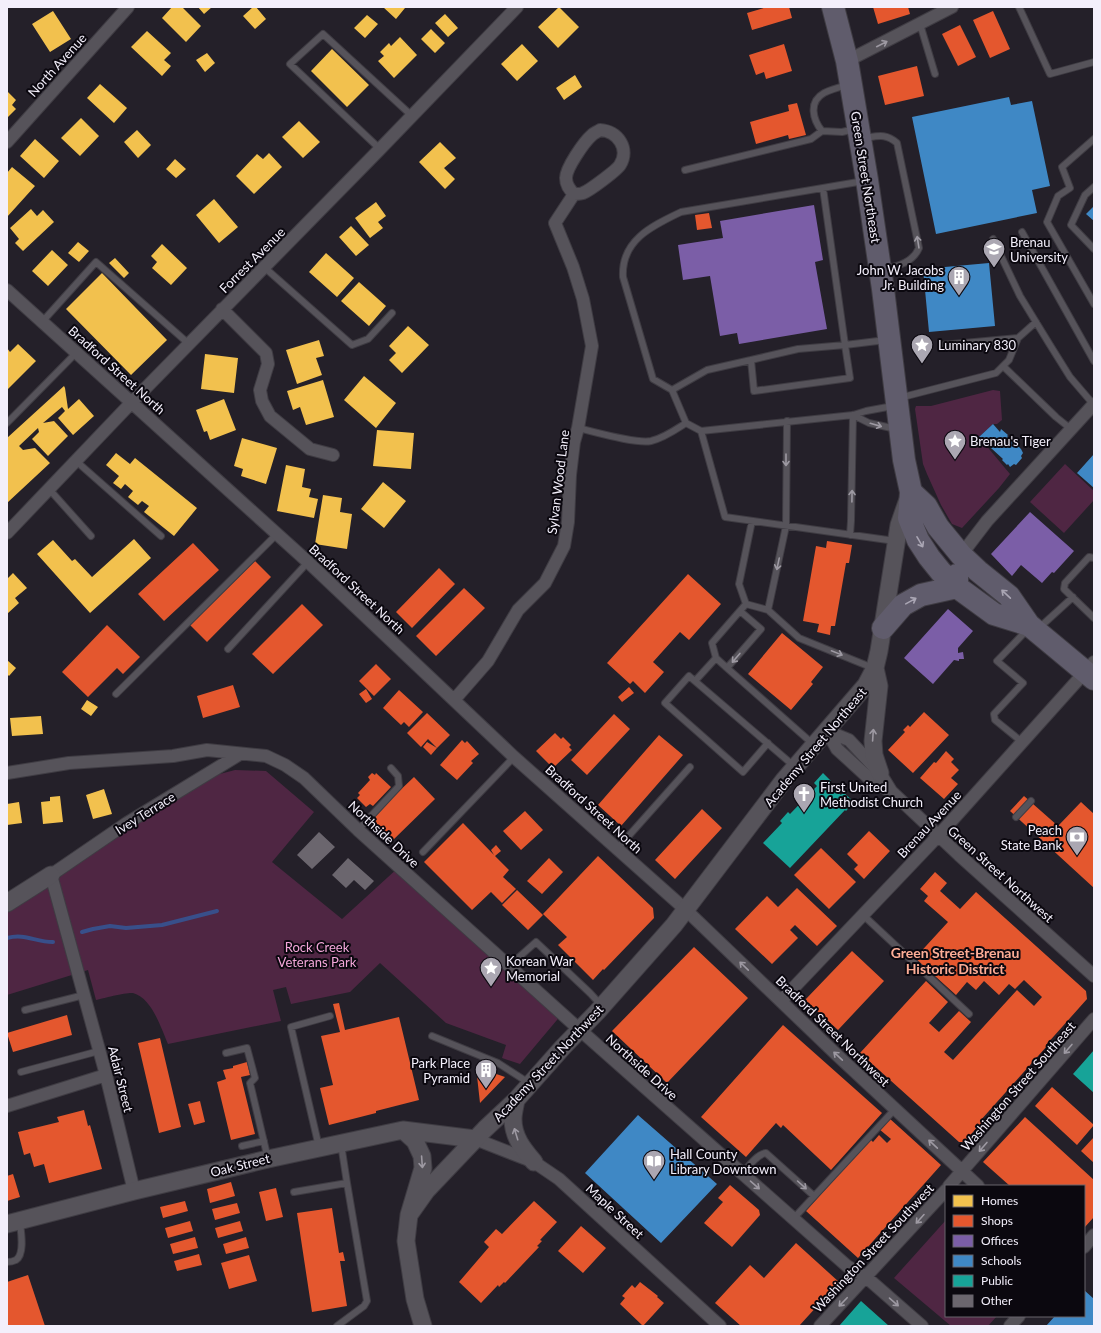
<svg xmlns="http://www.w3.org/2000/svg" width="1101" height="1333" font-family="Lato,sans-serif">
	<style>
		.green { fill: #4f2643 }
		.homes { fill: #f2c14e }
		.shops { fill: #e4572e }
		.offices { fill: #7b5ea7 }
		.schools { fill: #3f88c5 }
		.public { fill: #17a398 }
		.lines { fill: none; stroke-linecap: round; stroke-linejoin: round }
		.stream { stroke: #384f8a; stroke-width: 4 }
		.building { fill: #6b666e }
		.lane-casing { stroke: #3f3c43; stroke-width: 8 }
		.street-casing { stroke: #3f3c43; stroke-width: 14 }
		.secondary-casing { stroke: #3f3c43; stroke-width: 19 }
		.highway-casing { stroke: #3f3c43; stroke-width: 24 }
		.lane { stroke: #56535a; stroke-width: 6 }
		.street { stroke: #56535a; stroke-width: 12 }
		.secondary { stroke: #56535a; stroke-width: 17 }
		.highway { stroke: #605c6c; stroke-width: 22 }
		.oneway { stroke: #9d99a2 }
		.oneway2 { stroke: #aaa6b4 }
		.labels { text-anchor: middle; dominant-baseline: central; stroke-width: 4; stroke-linejoin: round; paint-order: stroke }
		.street-label { font-size: 13px; fill: #f3effb; stroke: #0b080f }
		.poi-label { font-size: 13px; fill: #f3effb; stroke: #0b080f; text-anchor: start }
		.park-label { font-size: 13px; fill: #f4a7da; stroke: #0b080f }
		.neighbourhood-label { font-size: 14px; font-weight: bold; fill: #fdad96; stroke: #0b080f }
	</style>
	<rect width="100%" height="100%" fill="#242029"/>
	<path class="green" d="M993,390L1000,391L1002,420L997,424H993L979,437L1010,474L999,488L962,528L952,524L941,505L927,474L923,464L915,409L916,406H931Z
		M1065,464L1094,491V500L1064,533L1030,502Z
		M235,770L266,771L314,812L272,862L342,919L399,867L562,1014L520,1064L502,1058L506,1045L446,1023L380,963L350,992L291,1004L286,987L273,990L281,1021L168,1044C161,1028 152,998 133,993C128,992 103,998 96,1000L88,970L7,995V903L201,779Z
		M946,1220V1316H997L988,1326H951L894,1278Z"/>
	<path class="homes" d="M172,7H182L201,26L186,42L162,18Z
		M198,7H212L204,14Z
		M253,7H256L266,19L255,29L243,16Z
		M383,7H404L405,8L396,19Z
		M559,7L579,27L558,48L538,27Z
		M53,11L71,39L50,52L32,24Z
		M445,14L458,28L448,37L435,23Z
		M367,15L378,24L365,38L354,28Z
		M431,29L445,43L435,53L421,39Z
		M147,31L171,53L164,60L171,66L162,76L131,47Z
		M400,37L417,55L394,78L378,61L384,56L380,52L389,43L391,46Z
		M522,44L538,61L517,81L501,64Z
		M332,49L369,85L347,107L311,71Z
		M207,53L215,63L205,72L196,60Z
		M575,75L582,87L564,100L556,88Z
		M100,84L127,108L114,123L87,98Z
		M7,91L16,100L12,105L16,109L8,117Z
		M81,118L99,136L80,156L61,138Z
		M299,121L320,142L303,158L282,137Z
		M137,130L151,145L138,158L124,142Z
		M35,139L59,161L44,178L20,156Z
		M440,142L456,158L444,168L455,179L445,189L419,162Z
		M269,153L282,167L254,194L236,176L257,154L263,159Z
		M175,159L186,169L176,178L166,169Z
		M12,167L35,186L7,217V173Z
		M214,199L238,227L219,243L196,215Z
		M376,202L386,216L378,222L383,228L370,238L355,218Z
		M31,209L37,216L43,210L54,222L23,251L15,243L19,239L10,228Z
		M351,226L369,245L356,256L339,237Z
		M78,242L89,251L79,262L68,253Z
		M162,244L187,268L171,285L152,268L157,262L151,256Z
		M52,250L68,265L48,286L32,271Z
		M326,253L354,278L337,297L309,272Z
		M115,258L129,273L124,278L109,263Z
		M102,273L167,340L131,375L66,309Z
		M359,282L386,306L369,326L341,301Z
		M408,326L429,345L402,373L389,360L396,353L389,346Z
		M319,340L324,356L316,358L322,375L297,384L286,350Z
		M18,344L36,361L7,390V348L10,352Z
		M205,354L238,358L234,393L201,389Z
		M364,376L396,403L376,428L344,400Z
		M323,380L334,417L306,425L300,407L293,410L287,391Z
		M64,386L65,388L68,409L79,399L94,416L73,435L58,418L65,411L62,407L43,423L54,421L68,436L48,456L32,439L39,432L38,428L19,446L23,450L35,448L50,463L7,503V438Z
		M224,399L236,430L210,440L207,431L204,432L196,410Z
		M377,430L414,433L411,469L373,466Z
		M242,438L277,448L266,484L241,476L243,469L234,466Z
		M116,453L130,464L135,458L197,508L174,536L144,512L149,506L142,501L138,505L128,497L133,491L125,484L121,489L113,483L119,476L106,465Z
		M286,465L305,469L302,487L311,489L309,497L318,499L314,518L277,511Z
		M383,482L406,501L384,528L361,509Z
		M323,495L342,498L340,512L352,514L347,549L315,544Z
		M134,539L151,558L90,613L37,554L53,540L72,561L75,559L92,577Z
		M13,573L27,588L15,598L19,603L7,614V579Z
		M7,660L16,668L9,676L7,674Z
		M87,700L98,707L91,716L81,709Z
		M41,716L43,734L12,736L10,718Z
		M104,789L112,814L93,819L86,795Z
		M60,796L63,822L43,824L41,802L50,801V797Z
		M19,802L22,823L7,825V804Z"/>
	<path class="shops" d="M767,7H789L792,18L752,30L747,13Z
		M873,7H908L910,14L878,24Z
		M993,11L1010,49L990,58L973,20Z
		M960,25L976,57L958,66L942,34Z
		M784,44L792,71L766,79L764,72L756,75L749,55Z
		M917,66L924,96L885,105L878,76Z
		M797,103L806,135L789,139L788,135L756,144L750,122L789,111L788,105Z
		M709,213L712,228L697,230L695,215Z
		M827,541L852,545L849,563H846L835,626H831L830,635L817,632L819,624L803,621L816,546L826,548Z
		M193,543L219,570L164,621L138,594Z
		M255,561L271,577L207,642L190,625Z
		M439,568L455,584L412,628L396,612Z
		M688,574L721,604L689,640L680,632L653,662L664,672L645,693L633,681L630,684L607,663Z
		M464,588L485,608L436,656L416,636Z
		M302,604L323,625L273,674L252,654Z
		M107,625L140,657L123,674L117,668L88,697L62,672Z
		M782,633L823,667L811,682L813,684L791,710L748,674Z
		M376,664L391,679L374,696L359,681Z
		M233,685L240,707L203,718L197,696Z
		M629,687L634,693L622,702L618,697Z
		M366,689L372,699L366,703L359,694Z
		M399,690L423,712L409,727L404,722L401,725L383,708Z
		M924,712L949,735L913,773L888,750L905,732L903,730L908,725L910,727Z
		M427,713L450,735L437,748L428,739L421,747L407,733Z
		M614,714L630,729L587,775L571,760Z
		M555,733L561,739L563,737L571,745L569,747L572,750L553,768L536,751Z
		M659,735L683,755L621,826L598,805Z
		M462,740L465,743L467,741L479,754L471,761L473,763L457,780L440,765Z
		M427,742L437,748L431,755L423,747Z
		M946,751L954,759L951,762L959,770L951,778L958,784L944,799L920,778L934,762L936,763Z
		M372,773L375,775L376,773L391,787L373,806L370,804L366,807L357,798L360,795L358,793L370,780L368,777Z
		M414,777L435,799L392,841L370,819Z
		M1024,796L1058,826L1081,802L1094,814V888L1010,811Z
		M702,809L722,828L675,879L655,860Z
		M525,811L543,830L521,850L503,831Z
		M463,823L494,855L491,850L496,845L501,851L495,856L509,870L503,877L516,889L502,903L491,892L472,910L424,862Z
		M869,831L890,851L864,879L854,869L858,865L847,854Z
		M821,848L856,882L829,909L794,875Z
		M598,856L653,908L654,918L604,970L603,969L593,980L558,945L567,937L543,914Z
		M549,858L563,872L542,894L527,881Z
		M935,872L947,883L940,891L960,909L976,892L1086,991L1087,999L1046,1045L1047,1046L980,1121L982,1122L964,1142H959L860,1053L926,981L948,1002L929,1023L939,1032L959,1011L971,1022L944,1052L953,1060L1017,990L1034,1006L1042,997L1024,980L1015,989L1009,984L999,995L984,981L976,990L967,982L956,995L915,958L948,922L924,901L928,896L920,889Z
		M797,888L837,926L817,946L795,925L790,930L798,938L772,964L735,929L767,896L778,907Z
		M517,890L543,915L528,930L502,905Z
		M694,947L748,998L667,1083L612,1031Z
		M852,951L884,981L838,1030L805,1000Z
		M339,1003L345,1030L399,1017L419,1100L376,1111V1113L329,1125L320,1088L333,1085L321,1036L340,1032L333,1004Z
		M67,1015L72,1035L13,1052L7,1033Z
		M783,1025L882,1113L831,1170L783,1125L781,1128L776,1123L746,1157L701,1117Z
		M160,1038L181,1127L159,1133L138,1043Z
		M247,1062L250,1075L241,1077L255,1134L231,1140L217,1082L226,1079L223,1070L233,1068V1066Z
		M476,1067L505,1077L480,1103Z
		M1052,1087L1094,1125L1077,1145L1035,1106Z
		M200,1101L205,1122L194,1125L188,1104Z
		M84,1110L88,1126L90,1125L102,1169L49,1183L44,1164L34,1167L30,1153L24,1155L18,1132L59,1122L57,1117Z
		M1025,1117L1094,1180V1217L1084,1228V1186H1010L983,1162Z
		M889,1118L941,1165L858,1258L806,1211L870,1139L873,1142L879,1135L887,1143L891,1139L879,1129Z
		M1094,1137V1163L1081,1151Z
		M13,1174L20,1197L7,1201V1176Z
		M231,1182L235,1196L210,1203L207,1189Z
		M730,1185L759,1210L760,1215L732,1247L704,1223L723,1202L718,1198Z
		M276,1188L283,1217L266,1221L259,1192Z
		M185,1201L188,1211L163,1218L160,1207Z
		M534,1201L557,1222L540,1240L542,1241L537,1246L539,1247L505,1283L504,1282L499,1287L498,1285L481,1303L459,1282L489,1247L484,1242L496,1229L502,1234Z
		M237,1203L240,1213L215,1220L212,1209Z
		M332,1208L339,1253L343,1252L345,1261H340L347,1306L312,1312L297,1213Z
		M190,1221L193,1231L168,1238L165,1228Z
		M240,1221L243,1231L218,1238L215,1228Z
		M581,1226L606,1248L583,1273L558,1251Z
		M195,1237L198,1248L173,1254L170,1244Z
		M246,1237L249,1248L226,1254L223,1244Z
		M796,1243L839,1282L799,1326H741L715,1303L750,1265L764,1278Z
		M199,1254L202,1265L177,1271L174,1261Z
		M249,1255L257,1281L229,1289L221,1263Z
		M28,1275L45,1326H7V1282Z
		M640,1282L658,1296L657,1297L664,1303L643,1326L620,1304L625,1298L622,1296L632,1285L635,1288Z"/>
	<path class="offices" d="M814,205L823,260L815,262L827,329L739,344L737,333L720,336L710,276L683,280L678,245L723,238L720,221Z
		M1030,512L1074,551L1054,573L1052,572L1042,583L1021,565L1012,576L991,554Z
		M948,609L973,631L958,648V653L963,652L964,659H959V661L954,660L933,684L904,658Z"/>
	<path class="schools" d="M1009,97L1011,105L1032,101L1050,186L1032,190L1037,213L936,234L912,117Z
		M1094,206V221L1086,214Z
		M989,263L995,326L929,332L923,269Z
		M993,424L1000,432L1001,429L1008,435L1007,436L1021,449L1023,453L1021,456L1022,458L1016,465L1014,464L1010,467L1008,464L1007,465L1002,460L1003,459L979,437Z
		M1094,454V488L1077,473Z
		M638,1115L717,1184L661,1243L585,1173Z
		M1084,1290L1094,1299V1326H1046L1055,1316H1084Z"/>
	<path class="public" d="M823,773L831,781L829,784L841,795L843,792L854,802L846,811L845,810L790,868L763,843L782,823L780,821L788,812L790,814L817,786L814,783Z
		M1094,1050V1093L1073,1074Z
		M861,1301L889,1326H839Z"/>
	<g class="lines">
		<path class="stream" d="M82,932L93,929L110,926L126,928L162,925L217,911
			M7,938C25,933 35,942 53,942"/>
	</g>
	<path class="building" d="M319,832L335,847L312,869L297,855Z
		M348,858L374,881L365,890L354,880L346,888L332,875Z"/>
	<g class="lines">
		<g class="lane-casing">
			<path id="lane" d="M1019,7L1050,74L1094,62
				M920,24L935,74
				M822,131C813,120 808,102 824,93C831,89 840,87 848,85
				M864,138C878,136 886,133 897,143L919,248C913,262 899,266 884,269
				M1094,139L1062,167L1070,188L1058,196L1047,222L1094,304
				M380,149L290,64L323,34L411,115
				M685,170L811,139L822,131L842,132L855,129
				M1094,187L1085,195L1071,225L1094,249
				M1022,232L1094,361
				M993,239L1020,296L1050,345L1070,377L1094,405
				M264,267L352,345L368,339L392,313
				M42,322L96,262L189,344
				M942,345L1018,338L1036,322
				M751,360L798,349L845,345L823,188
				M1003,366L1056,417L1071,429
				M672,390L707,370L751,360L754,391L850,378L845,345L886,340
				M899,398L996,373L1009,360L1018,338
				M893,406L866,411L853,415L701,431L725,517L895,541
				M853,415L869,423L896,429
				M787,421L786,526L768,610L799,638L873,668
				M7,423L77,352
				M578,428C595,432 636,444 651,441C664,438 675,430 686,423
				M701,431L686,423L672,390L653,379L623,277C621,240 652,226 681,212L864,181
				M76,461L161,536
				M49,489L91,536
				M850,535L851,521L853,415
				M1094,558L1089,557L1065,583L1064,589L1094,618
				M746,604L739,584L752,521
				M740,611L761,629L727,668L813,744
				M1039,628L1073,597
				M228,649L308,562
				M727,668L716,658L712,643L746,604L768,610
				M695,681L716,658
				M116,694L277,534
				M1022,742L995,720L994,714L1023,683L997,661L1028,629
				M768,743L743,772L665,703L689,676L794,766
				M1016,817L1031,801
				M358,830L399,786L398,776L391,768
				M617,849L690,767
				M423,852L514,757
				M863,915L969,1014
				M509,966L536,942L590,993L601,1005
				M25,1010L84,995
				M432,1036L498,1063L529,1083
				M226,1053L247,1048L255,1078L250,1083L268,1159
				M21,1072L99,1051
				M341,1144L347,1183
				M242,1146L264,1141
				M319,1147L291,1027L330,1016
				M742,1174C748,1167 757,1154 766,1153L814,1196
				M294,1192L347,1183L367,1301L364,1306L337,1326
				M793,1219L895,1109
				M7,1262C10,1262 14,1261 16,1260C25,1254 21,1232 20,1223"/>
		</g>
		<g class="street-casing">
			<path id="street" d="M847,61L952,7
				M600,130C618,131 630,149 620,165C617,170 589,191 583,193C581,194 577,194 574,194C569,189 566,185 566,178C566,168 584,142 592,135C594,133 597,132 600,130Z
				M7,142L128,7
				M7,290L308,562L514,757L686,910L838,1056L978,1186
				M222,309L266,353L268,364L260,390L262,401L270,416L310,449L333,455
				M7,533L132,402L380,149L517,7
				M961,555L987,521L1094,404
				M454,700L488,661L518,610L545,583L564,546L568,522L570,475L574,442L578,428L592,346L583,299L573,267L555,223L574,194
				M827,731L849,740L880,773L891,791L959,855L1094,976
				M827,731L837,749L872,781L890,791
				M7,773L69,763L173,756L207,750L266,756L285,765L304,778L358,830L580,1030L847,1266L866,1277L922,1326
				M781,1001L938,836L1094,662
				M7,1106L106,1075
				M475,1139L534,1162L559,1179L720,1326
				M949,1186L1094,1019
				M134,1191L106,1075L51,875L127,823L240,754
				M1084,1247L1094,1235
				M820,1326L946,1190
				M1010,1326L1019,1316"/>
		</g>
		<g class="secondary-casing">
			<path id="secondary" d="M875,668L879,686L873,741L874,755L880,773
				M7,903L51,875
				M516,1100C515,1106 513,1113 513,1119C513,1137 523,1149 534,1162
				M403,1130L415,1141L422,1156L423,1168L409,1215L406,1241L415,1299L423,1326
				M409,1215L426,1191L485,1129L516,1100L563,1047L597,1012L674,925L784,780L866,685L875,668L879,651L899,525L907,502
				M7,1224L134,1191L268,1159L403,1130L475,1139"/>
		</g>
		<g class="highway-casing">
			<path id="highway" d="M833,7L847,61L867,180L883,289L904,460L911,492L909,518L918,540L929,557L941,572L957,587L994,614L1029,625
				M911,492L926,506L938,527L961,555L978,571L1009,596L1029,625L1094,679
				M883,628L903,605L921,595L957,587V575"/>
		</g>
		<use href="#lane" class="lane"/>
		<use href="#street" class="street"/>
		<use href="#secondary" class="secondary"/>
		<use href="#highway" class="highway"/>
	</g>
	<defs><path id="oneway-shaft" d="M-6 0H5M1.5-3L5.5 0L1.5 3" fill="none" stroke-width="1.6" stroke-linecap="round" stroke-linejoin="round"/></defs>
	<g class="oneway">
		<use href="#oneway-shaft" transform="translate(882 44) rotate(-27)"/>
		<use href="#oneway-shaft" transform="translate(918 242) rotate(-99)"/>
		<use href="#oneway-shaft" transform="translate(876 425) rotate(16)"/>
		<use href="#oneway-shaft" transform="translate(786 460) rotate(90)"/>
		<use href="#oneway-shaft" transform="translate(852 496) rotate(-89)"/>
		<use href="#oneway-shaft" transform="translate(778 564) rotate(102)"/>
		<use href="#oneway-shaft" transform="translate(837 653) rotate(22)"/>
		<use href="#oneway-shaft" transform="translate(736 658) rotate(131)"/>
		<use href="#oneway-shaft" transform="translate(873 735) rotate(-86)"/>
		<use href="#oneway-shaft" transform="translate(744 966) rotate(-136)"/>
		<use href="#oneway-shaft" transform="translate(1068 1049) rotate(131)"/>
		<use href="#oneway-shaft" transform="translate(838 1056) rotate(-137)"/>
		<use href="#oneway-shaft" transform="translate(516 1134) rotate(-107)"/>
		<use href="#oneway-shaft" transform="translate(933 1144) rotate(-137)"/>
		<use href="#oneway-shaft" transform="translate(983 1147) rotate(131)"/>
		<use href="#oneway-shaft" transform="translate(422 1162) rotate(86)"/>
		<use href="#oneway-shaft" transform="translate(755 1185) rotate(41)"/>
		<use href="#oneway-shaft" transform="translate(802 1185) rotate(42)"/>
		<use href="#oneway-shaft" transform="translate(920 1219) rotate(132)"/>
		<use href="#oneway-shaft" transform="translate(843 1302) rotate(134)"/>
		<use href="#oneway-shaft" transform="translate(894 1302) rotate(41)"/>
	</g>
	<g class="oneway2">
		<use href="#oneway-shaft" transform="translate(920 542) rotate(60)"/>
		<use href="#oneway-shaft" transform="translate(1006 594) rotate(-137)"/>
		<use href="#oneway-shaft" transform="translate(911 601) rotate(-29)"/>
	</g>
	<defs>
		<g id="university-pin" transform="scale(1.15)"><path d="M0 17L-7.5 6A9.5 9.5 0 1 1 7.5 6Z" fill="#aba7b2" stroke="#0b080f"/><path d="M0-5L7-2L0 1L-7-2ZM-4 1L0 2.5L4 1V4Q0 6-4 4Z" fill="#fff"/></g>
		<g id="building-pin" transform="scale(1.15)"><path d="M0 17L-7.5 6A9.5 9.5 0 1 1 7.5 6Z" fill="#aba7b2" stroke="#0b080f"/><path d="M-4-6H4V6H1V3H-1V6H-4ZM-2.5-4.3h1.7v1.8h-1.7ZM.8-4.3h1.7v1.8H.8ZM-2.5-1h1.7V.8h-1.7ZM.8-1h1.7V.8H.8Z" fill="#fff"/></g>
		<g id="sight-pin" transform="scale(1.15)"><path d="M0 17L-7.5 6A9.5 9.5 0 1 1 7.5 6Z" fill="#aba7b2" stroke="#0b080f"/><path d="M0-6L1.8-2.2L6-1.7L2.9 1.2L3.7 5.4L0 3.3L-3.7 5.4L-2.9 1.2L-6-1.7L-1.8-2.2Z" fill="#fff"/></g>
		<g id="church-pin" transform="scale(1.15)"><path d="M0 17L-7.5 6A9.5 9.5 0 1 1 7.5 6Z" fill="#aba7b2" stroke="#0b080f"/><path d="M-1.2-6h2.4v3.5h3.3v2.4h-3.3V6h-2.4V-.1h-3.3v-2.4h3.3Z" fill="#fff"/></g>
		<g id="bank-pin" transform="scale(1.15)"><path d="M0 17L-7.5 6A9.5 9.5 0 1 1 7.5 6Z" fill="#aba7b2" stroke="#0b080f"/><path d="M-6-4H6V4H-6ZM0-2.3a2.3 2.3 0 1 0 0 4.6a2.3 2.3 0 1 0 0-4.6Z" fill="#fff"/></g>
		<g id="library-pin" transform="scale(1.15)"><path d="M0 17L-7.5 6A9.5 9.5 0 1 1 7.5 6Z" fill="#aba7b2" stroke="#0b080f"/><path d="M-6-4Q-3-5.5-.7-3.5V5Q-3 3-6 4ZM6-4Q3-5.5 .7-3.5V5Q3 3 6 4Z" fill="#fff"/></g>
	</defs>
	<g fill-rule="evenodd">
		<use href="#university-pin" x="994" y="249"/>
		<use href="#building-pin" x="959" y="277"/>
		<use href="#sight-pin" x="922" y="345"/>
		<use href="#sight-pin" x="955" y="441"/>
		<use href="#church-pin" x="804" y="794"/>
		<use href="#bank-pin" x="1077" y="837"/>
		<use href="#sight-pin" x="491" y="968"/>
		<use href="#building-pin" x="486" y="1070"/>
		<use href="#library-pin" x="654" y="1161"/>
	</g>
	<g class="labels">
		<g class="street-label">
			<text transform="translate(57 65) rotate(-48)">North Avenue</text>
			<text transform="translate(866 177) rotate(81)">Green Street Northeast</text>
			<text transform="translate(252 260) rotate(-45)">Forrest Avenue</text>
			<text transform="translate(117 370) rotate(42)">Bradford Street North</text>
			<text transform="translate(558 482) rotate(-83)">Sylvan Wood Lane</text>
			<text transform="translate(357 589) rotate(43)">Bradford Street North</text>
			<text transform="translate(815 747) rotate(-50)">Academy Street Northeast</text>
			<text transform="translate(594 809) rotate(42)">Bradford Street North</text>
			<text transform="translate(145 813) rotate(-32)">Ivey Terrace</text>
			<text transform="translate(929 824) rotate(-47)">Brenau Avenue</text>
			<text transform="translate(384 834) rotate(43)">Northside Drive</text>
			<text transform="translate(1001 874) rotate(42)">Green Street Northwest</text>
			<text transform="translate(833 1031) rotate(44)">Bradford Street Northwest</text>
			<text transform="translate(548 1063) rotate(-47)">Academy Street Northwest</text>
			<text transform="translate(642 1067) rotate(42)">Northside Drive</text>
			<text transform="translate(121 1079) rotate(76)">Adair Street</text>
			<text transform="translate(1018 1086) rotate(-49)">Washington Street Southeast</text>
			<text transform="translate(240 1165) rotate(-14)">Oak Street</text>
			<text transform="translate(615 1211) rotate(43)">Maple Street</text>
			<text transform="translate(873 1248) rotate(-47)">Washington Street Southwest</text>
		</g>
		<g class="poi-label">
			<text x="1010" y="242">Brenau<tspan x="1010" dy="15">University</tspan></text>
			<text x="944" y="270" text-anchor="end">John W. Jacobs<tspan x="944" dy="15">Jr. Building</tspan></text>
			<text x="938" y="345">Luminary 830</text>
			<text x="970" y="441">Brenau's Tiger</text>
			<text x="820" y="787">First United<tspan x="820" dy="15">Methodist Church</tspan></text>
			<text x="1062" y="830" text-anchor="end">Peach<tspan x="1062" dy="15">State Bank</tspan></text>
			<text x="506" y="961">Korean War<tspan x="506" dy="15">Memorial</tspan></text>
			<text x="470" y="1063" text-anchor="end">Park Place<tspan x="470" dy="15">Pyramid</tspan></text>
			<text x="670" y="1154">Hall County<tspan x="670" dy="15">Library Downtown</tspan></text>
		</g>
		<g class="park-label">
			<text x="317" y="947">Rock Creek<tspan x="317" dy="15">Veterans Park</tspan></text>
		</g>
		<g class="neighbourhood-label">
			<text x="955" y="952">Green Street-Brenau<tspan x="955" dy="16">Historic District</tspan></text>
		</g>
	</g>
	<rect width="1101" height="1333" fill="none" stroke="#f3effb" stroke-width="16"/>
	<rect x="945" y="1185" width="140" height="132" fill="#0b080f" stroke="#68646d"/>
	<rect x="953" y="1195" width="20" height="12" fill="#f2c14e" stroke="#68646d"/>
	<text x="981" y="1205" font-size="12" fill="#f3effb">Homes</text>
	<rect x="953" y="1215" width="20" height="12" fill="#e4572e" stroke="#68646d"/>
	<text x="981" y="1225" font-size="12" fill="#f3effb">Shops</text>
	<rect x="953" y="1235" width="20" height="12" fill="#7b5ea7" stroke="#68646d"/>
	<text x="981" y="1245" font-size="12" fill="#f3effb">Offices</text>
	<rect x="953" y="1255" width="20" height="12" fill="#3f88c5" stroke="#68646d"/>
	<text x="981" y="1265" font-size="12" fill="#f3effb">Schools</text>
	<rect x="953" y="1275" width="20" height="12" fill="#17a398" stroke="#68646d"/>
	<text x="981" y="1285" font-size="12" fill="#f3effb">Public</text>
	<rect x="953" y="1295" width="20" height="12" fill="#6b666e" stroke="#68646d"/>
	<text x="981" y="1305" font-size="12" fill="#f3effb">Other</text>
</svg>
